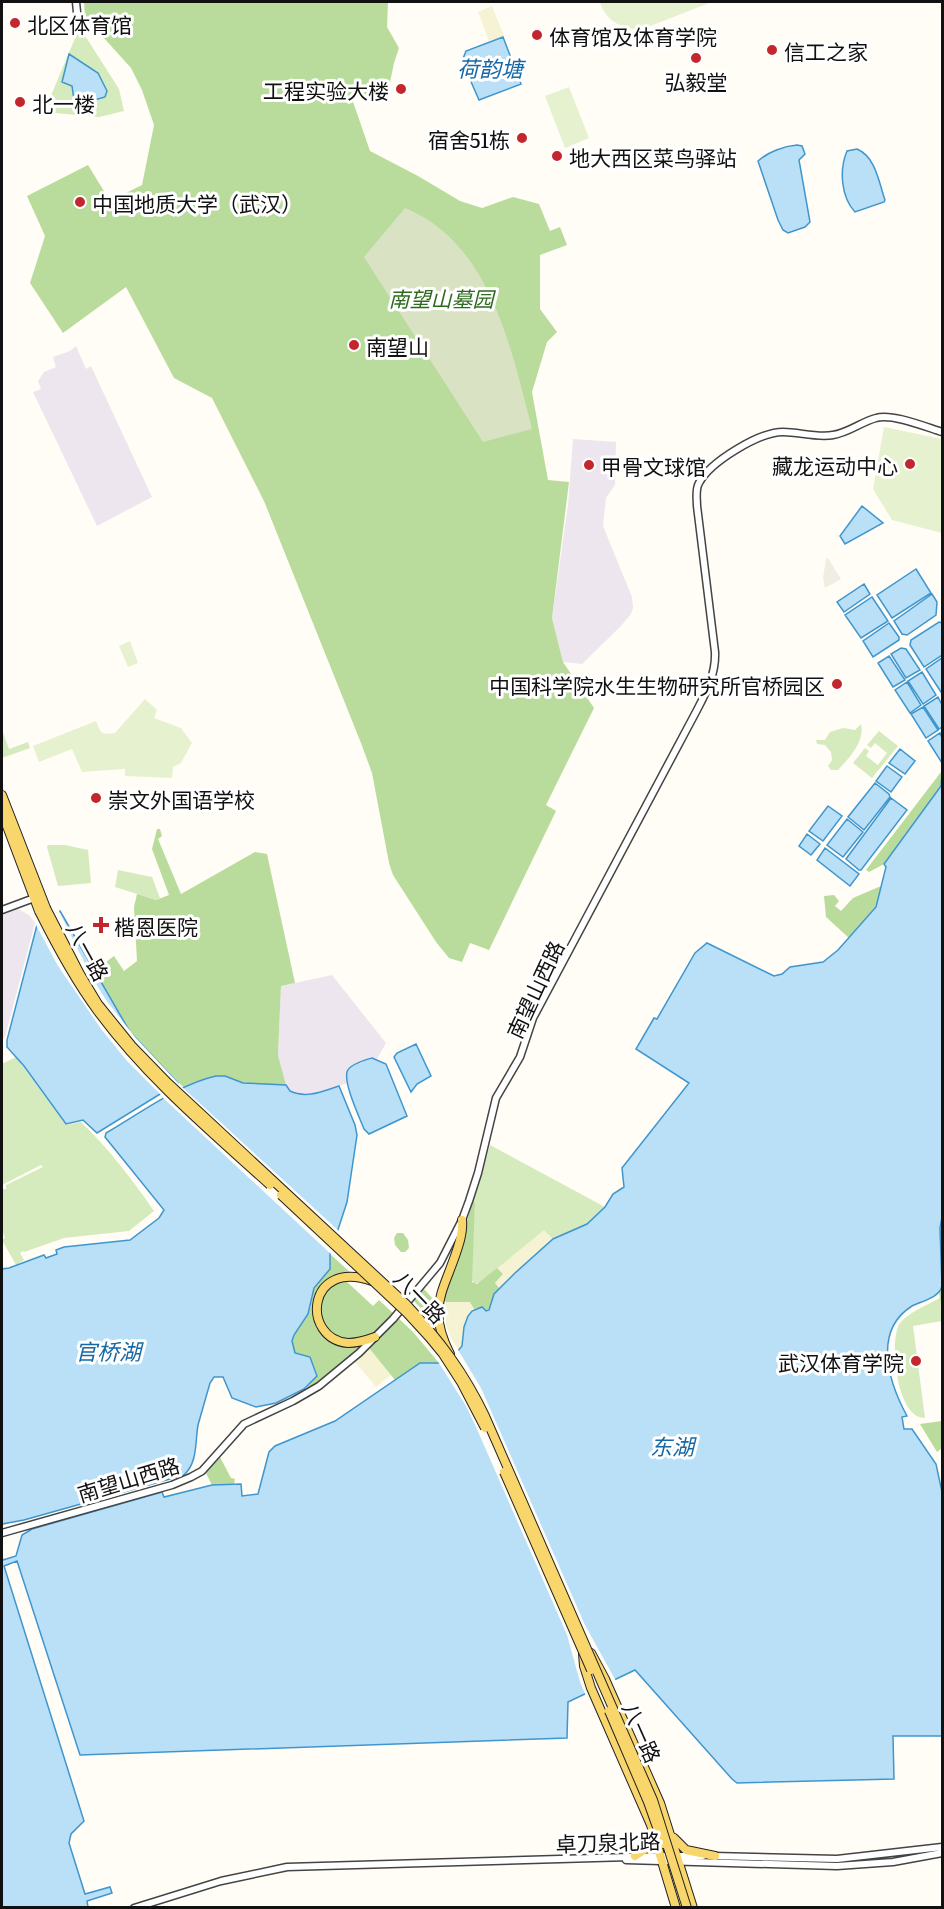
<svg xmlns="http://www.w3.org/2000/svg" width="944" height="1909" font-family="Literata,'Noto Sans SC',serif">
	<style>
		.industrial { fill: #eee6ef }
		.farmland { fill: #f6f3d4 }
		.green { fill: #d5ebbd }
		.forest { fill: #b9dc9c }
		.cemetery { fill: #d9e3c4 }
		.pitch { fill: #e6f2cf }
		.plaza { fill: #f1ede2 }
		.water { fill: #b9e0f7; stroke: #3f96cf; stroke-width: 1.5 }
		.pier { fill: #fffdf5 }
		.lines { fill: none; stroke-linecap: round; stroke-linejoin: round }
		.minor-casing { stroke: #444; stroke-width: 9 }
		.major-casing { stroke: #222; stroke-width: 10 }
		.minor { stroke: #fff; stroke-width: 6 }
		.major { stroke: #f9d66b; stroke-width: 8 }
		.major-bridge-casing { stroke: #222; stroke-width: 10; stroke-linecap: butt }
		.major-bridge { stroke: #f9d66b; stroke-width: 8 }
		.poi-dot { fill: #c4262e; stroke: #fff; stroke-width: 2 }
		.labels { text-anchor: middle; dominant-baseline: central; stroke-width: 6; stroke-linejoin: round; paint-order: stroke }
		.poi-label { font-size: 21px; fill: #111; stroke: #fff; text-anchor: start }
		.park-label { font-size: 21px; font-style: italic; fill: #2f6b1f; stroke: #fff }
		.street-label { font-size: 21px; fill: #111; stroke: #fff }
		.water-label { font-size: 22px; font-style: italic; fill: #1768a6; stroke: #fff }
	</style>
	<rect width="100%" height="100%" fill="#fffdf5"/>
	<path class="industrial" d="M76,346L86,369L91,366L152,497L97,526L33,392L41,389L38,381L44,372L56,367L53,357L70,351Z
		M573,439L616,442L615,485L606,498L603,526L632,597L633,608L631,614L620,627L582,664L563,662L552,618L568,505Z
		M18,909L29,915L35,923L5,1037L2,1039V914Z
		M332,975L386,1043L377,1059L372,1058L364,1060L349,1068L347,1071L348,1083L315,1093L295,1094L290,1091L286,1085L278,1055L281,986Z"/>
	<path class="farmland" d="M492,6L504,36L489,41L478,12Z
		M544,1229L553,1239L500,1289L495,1283L503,1274L497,1268Z
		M446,1302H470L474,1309L466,1321L462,1346L459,1350L452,1340L446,1326Z
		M370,1348L391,1375L376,1387L354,1361Z"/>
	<path class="green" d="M79,29L84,34L119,89L124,111L99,117L44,112Z
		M861,724C865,742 849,758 838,770H831L828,766L832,760L831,752L825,745L817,744L816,740H825L830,732L843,728L855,730Z
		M2,730L9,749L28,742L30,748L2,758Z
		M879,731L898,746L872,778L853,763L865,748L869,751L866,756L878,765L887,753L875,743L871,748L867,745Z
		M48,845H65L88,850L91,883L58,886L47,847Z
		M118,870L152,877L160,898L156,900L115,887Z
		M16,1057L66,1125L81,1122C109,1149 132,1179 154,1211L129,1231L64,1238L24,1252L23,1251L20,1253L24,1260L16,1265L2,1240L5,1238L2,1229V1189H6V1185L43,1167L41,1165L2,1185V1064Z
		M490,1145L605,1207L587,1224L553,1239L544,1230L482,1281L475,1284L471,1279L475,1203L473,1201Z
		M940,1298L942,1321L913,1326L925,1418C897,1419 890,1346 898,1327C902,1315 929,1304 940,1298Z"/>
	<path class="forest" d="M84,2H388L387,27L399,48L394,63L388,92L351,96L370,151L418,176L460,201L482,208L513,197L539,204L550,231L560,227L567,245L540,255V309L557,332L547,342L532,392L548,480L569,482L552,618L563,662L594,708L546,805L556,811L489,950L470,943L462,962L449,958L436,942L393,875L389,863L372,773L361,743L264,501L212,398L174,378L126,287L63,333L30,283L45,236L27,196L88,165L110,201L142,185L154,125L142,90L131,68L85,17Z
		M941,772H942L941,786L884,864L869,872L866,870Z
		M157,829H160L162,836L158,839L181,894L255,852L267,854L295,983L281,986L278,1055L286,1085L243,1083L221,1076L203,1079L184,1088L130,1032L94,971L114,956L124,971L137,961L134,907L137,894L156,900L169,895L152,849Z
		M881,886L876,907L849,938L826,917L824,896L834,895L839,901L835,906L841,911L853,898Z
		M473,1201L475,1203L472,1282L477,1284L497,1268L503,1274L495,1283L500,1289C493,1296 494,1306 486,1311L482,1307L474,1309L470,1302H446L443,1299Z
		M942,1217V1314L939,1292L942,1286L940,1228Z
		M397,1233H403L408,1240L409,1248L405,1252H401L395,1245L394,1238Z
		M330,1254L351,1273L345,1280L373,1306L379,1300L413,1332L439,1363H420L395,1380L365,1343L310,1390L307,1387L317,1376V1374L310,1357L295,1353L292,1343L293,1337L304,1321L310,1309L314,1289L330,1266Z
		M424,1289L436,1302L435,1322H434L413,1300Z
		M942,1421V1448L937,1452L920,1424Z
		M220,1457L231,1478L235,1479L234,1484L212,1485L206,1473Z"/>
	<path class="cemetery" d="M405,208C491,243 511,349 532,429L483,442L364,257Z"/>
	<path class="pitch" d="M600,2H712L640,30C622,28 605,21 600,2Z
		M569,87L589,138L565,148L545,96Z
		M884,427L942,439V533L892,520L873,489Z
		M130,641L138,663L128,667L119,646Z
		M145,699L157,710L154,718L181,728L192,743L181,763L173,767L172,778L125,776V769L82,772L72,749L39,762L33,746L96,721C101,734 101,735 115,733Z"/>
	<path class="plaza" d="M828,558L841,579L825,588L823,578L826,559Z"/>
	<path class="water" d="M503,37L521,84L479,100L462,61L466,51Z
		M69,54L98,73L107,91L105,97L98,99L90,98L82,104L74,100L72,86L62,82Z
		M797,145L802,146L805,154L799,160L810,222L805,227L788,233L783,230L778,220L758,161C768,152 784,146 797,145Z
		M857,149C876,157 879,183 885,200L884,202L855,212C841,197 839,170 847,151Z
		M862,506L883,523L845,544L840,536Z
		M916,569L931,593L892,618L877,595Z
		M864,584L870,594L844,612L837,602Z
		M932,594L937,602L936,615L907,635L902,634L894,621Z
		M872,597L888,621L861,638L845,615Z
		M939,622L942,623V655L924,667L910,645L911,640Z
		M889,623L899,637V640L873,657L863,641Z
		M901,648L906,649L920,670L906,678L891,654Z
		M889,656L905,680L893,687L878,663Z
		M942,658V691L941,692L926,669Z
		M922,672L936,695L923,704L908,681Z
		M907,682L921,705L910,713L895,690Z
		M938,697L942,705V727L939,729L924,706Z
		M923,707L938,730L926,738L911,714Z
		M940,733L942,738V763L928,741Z
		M900,749L915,761L905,774L889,763Z
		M887,766L902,777L891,792L876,781Z
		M942,774V1217L940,1228L942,1286C939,1298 922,1301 912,1306C872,1331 889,1383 907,1416L902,1417L904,1429H912L936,1464L942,1492V1736H893L894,1779L737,1783L732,1779L635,1670L568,1702L567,1738L80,1755L17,1561L4,1566L84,1821L71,1834L69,1843L85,1894L110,1887L112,1893L87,1901L88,1907H2V1557L3,1560L16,1556L22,1535L32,1529L162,1492L164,1497L212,1485L241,1484L242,1496L258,1494L269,1452L275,1446L335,1421L420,1363H439L457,1352L462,1346L464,1327L468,1316L472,1311L482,1307L486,1311L489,1310L494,1294L515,1273L553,1239L587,1224L605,1207L613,1194L624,1187L622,1168L689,1083L636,1049L654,1018L657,1019L695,953L707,943L774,976L782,974L790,967L823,962L838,950L876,907L886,867L884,864L941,786Z
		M875,783L889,794L890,797L864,830L848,817Z
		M891,798L907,810L861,870H859L846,859Z
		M828,806L842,816L823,841L809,831Z
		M847,819L863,832L843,857L827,845Z
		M807,834L820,844L811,855L799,846Z
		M825,848L859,874L850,886L817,860Z
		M60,911L130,1032L178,1083L97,1133L83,1120L66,1124L24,1066L7,1047V1040L37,925Z
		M416,1044L431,1076L417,1084L411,1092L394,1057L397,1053Z
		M372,1058L386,1064L407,1116L369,1134L364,1129C359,1116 344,1085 347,1072C349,1064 365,1060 372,1058Z
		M216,1076H225L243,1083L286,1085L290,1091C307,1099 323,1091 339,1086L355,1125L357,1135L347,1202L330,1254V1269L314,1288L308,1314L294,1335L292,1341L295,1353L310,1357L317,1376L304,1389L276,1403L256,1407L232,1398L223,1377H214L210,1383C206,1397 202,1411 198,1425C195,1442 198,1462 184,1475L24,1520L2,1524V1269L9,1268L44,1255L46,1258L57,1254L56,1250L64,1247L130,1240L159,1218L164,1210L105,1137L106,1133C139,1114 179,1084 216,1076Z"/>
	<path class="pier" d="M58,909L91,976L106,1000L135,1037L180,1085L162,1096L127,1061L101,1029L58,966L35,923Z
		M181,1086L340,1232L333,1256L162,1097Z
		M457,1348L481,1388L585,1625L616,1681L586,1696L580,1682L567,1635L476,1427L466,1406L437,1360Z"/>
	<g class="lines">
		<g class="minor-casing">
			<path id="minor" d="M76,2L78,22
				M2,910L37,897
				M2,1533L172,1485L191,1477L202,1471L244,1424L293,1401L319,1386L359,1353L393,1319L440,1263L462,1220L469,1201L478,1173L496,1098L520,1057L533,1018L697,710C707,691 716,673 715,652L697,506C697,499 695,490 699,483C710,462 759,432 783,432C799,432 817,438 833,435C848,433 861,422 876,418C892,413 926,427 942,432
				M674,1856H703
				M713,1856L837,1859L942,1847
				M626,1860L837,1866L893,1862L942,1853
				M134,1908L221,1881L287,1867L664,1856"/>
		</g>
		<g class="major-casing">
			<path id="major" d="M2,795L46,908
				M2,813L39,911
				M372,1281C306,1258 301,1339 348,1343C357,1343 367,1340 375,1337
				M450,1354C426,1307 444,1292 458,1247C461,1238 463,1230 462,1220
				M583,1653L584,1666L591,1688L651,1825L676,1908
				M591,1653L605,1679L660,1803L693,1908
				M674,1838L686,1850L715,1856
				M635,1856L647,1848L653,1832"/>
		</g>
		<use href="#minor" class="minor"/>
		<use href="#major" class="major"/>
		<g class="major-bridge-casing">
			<path id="major-bridge" d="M46,908L80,974L98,1004L132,1046L168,1083L406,1304C439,1339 464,1372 485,1416L653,1800L687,1908
				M39,911C56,945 74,979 97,1010C145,1076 209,1130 270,1185
				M281,1195L407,1313L429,1337L443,1354L461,1382L485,1428
				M504,1472L591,1670
				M609,1711L648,1802L663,1844"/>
		</g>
		<use href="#major-bridge" class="major-bridge"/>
	</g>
	<g class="poi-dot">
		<circle cx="15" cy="23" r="6"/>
		<circle cx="537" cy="35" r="6"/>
		<circle cx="772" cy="50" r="6"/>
		<circle cx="696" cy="58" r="6"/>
		<circle cx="401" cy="89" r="6"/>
		<circle cx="20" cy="102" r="6"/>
		<circle cx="522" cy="138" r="6"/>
		<circle cx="557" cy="156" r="6"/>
		<circle cx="80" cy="202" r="6"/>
		<circle cx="354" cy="345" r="6"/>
		<circle cx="910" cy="464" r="6"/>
		<circle cx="589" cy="465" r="6"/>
		<circle cx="837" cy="684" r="6"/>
		<circle cx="96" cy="798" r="6"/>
		<path d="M98 916h6v6h6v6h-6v6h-6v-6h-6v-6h6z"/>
		<circle cx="916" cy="1361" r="6"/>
	</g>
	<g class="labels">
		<g class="poi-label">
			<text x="27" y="23">北区体育馆</text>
			<text x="549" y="35">体育馆及体育学院</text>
			<text x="784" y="50">信工之家</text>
			<text x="696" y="80" text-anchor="middle">弘毅堂</text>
			<text x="389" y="89" text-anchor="end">工程实验大楼</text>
			<text x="32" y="102">北一楼</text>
			<text x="510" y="138" text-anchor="end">宿舍51栋</text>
			<text x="569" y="156">地大西区菜鸟驿站</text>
			<text x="92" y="202">中国地质大学（武汉）</text>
			<text x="366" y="345">南望山</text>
			<text x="898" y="464" text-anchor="end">藏龙运动中心</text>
			<text x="601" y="465">甲骨文球馆</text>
			<text x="825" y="684" text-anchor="end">中国科学院水生生物研究所官桥园区</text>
			<text x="108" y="798">崇文外国语学校</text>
			<text x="114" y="925">楷恩医院</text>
			<text x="904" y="1361" text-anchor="end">武汉体育学院</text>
		</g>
		<g class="park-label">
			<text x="441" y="297">南望山墓园</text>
		</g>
		<g class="street-label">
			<text transform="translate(89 951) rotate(61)">八一路</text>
			<text transform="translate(534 989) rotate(-65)">南望山西路</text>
			<text transform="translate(421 1296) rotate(46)">八一路</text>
			<text transform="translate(128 1478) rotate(-17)">南望山西路</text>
			<text transform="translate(643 1732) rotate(66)">八一路</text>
			<text transform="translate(608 1841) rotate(-2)">卓刀泉北路</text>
		</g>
		<g class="water-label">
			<text x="490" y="67">荷韵塘</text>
			<text x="108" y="1350">官桥湖</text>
			<text x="672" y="1445">东湖</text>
		</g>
	</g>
	<rect width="944" height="1909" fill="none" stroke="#111111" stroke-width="6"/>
</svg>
